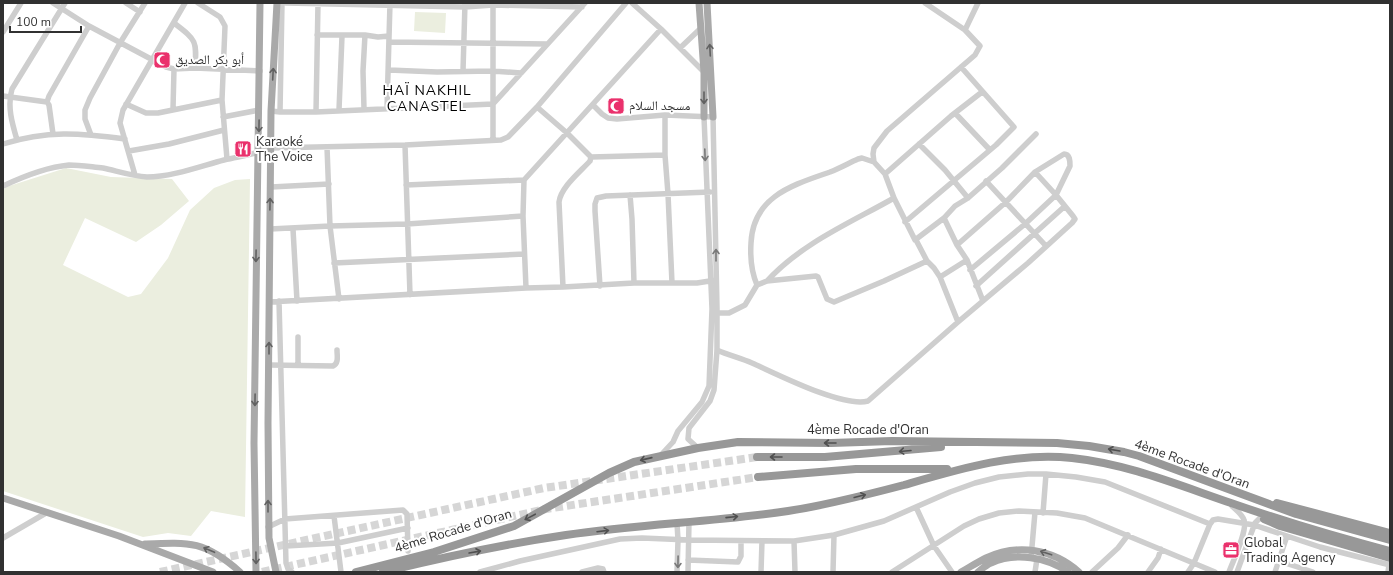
<svg xmlns="http://www.w3.org/2000/svg" width="1393" height="575" font-family="'Nunito Sans','Noto Naskh Arabic',sans-serif">
	<style>
		.green { fill: #ebeedf }
		.lines { fill: none; stroke-linecap: round; stroke-linejoin: round }
		.highway-tunnel { stroke: #d6d6d6; stroke-width: 8; stroke-dasharray: 8 4; stroke-linecap: butt }
		.minor { stroke: #cecece; stroke-width: 5.5 }
		.major { stroke: #a9a9a9; stroke-width: 7 }
		.highway { stroke: #989898; stroke-width: 8 }
		.oneway { stroke: #616161 }
		.oneway2 { stroke: #787878 }
		.oneway3 { stroke: #505050 }
		.labels { text-anchor: middle; dominant-baseline: central; stroke-width: 4; stroke-linejoin: round; paint-order: stroke }
		.poi-label { font-size: 13px; fill: #313131; stroke: #fff; text-anchor: start }
		.street-label { font-size: 13px; fill: #313131; stroke: #fff }
		.neighbourhood-label { font-size: 14px; letter-spacing: 1px; fill: #000; stroke: #fff }
	</style>
	<rect width="100%" height="100%" fill="#fff"/>
	<path class="green" d="M415,12L446,13L445,33L414,31Z
		M66,168L111,177L172,179L189,201L161,225L136,242L85,218L63,265L128,297L141,294L168,258L190,210L214,188L235,180L250,179L245,517L211,511L191,536L168,533L143,537L3,491V190L6,187Z"/>
	<g class="lines">
		<path class="highway-tunnel" d="M160,572L544,488L757,457
			M262,572L546,509L758,477"/>
		<path class="minor" d="M53,3L89,26L166,67L174,69L195,68L260,71
			M126,3L140,12
			M198,3L220,17L225,26L222,100L227,159
			M286,3L465,7L493,5L582,7
			M632,3L661,29L706,74
			M925,3L965,30L980,46L975,55L887,131L874,148L873,154L874,162L885,174L894,198L915,240L944,218L955,206L968,198L1002,168L1036,134
			M174,23C196,40 197,40 195,68
			M965,30L978,3
			M3,32L21,3
			M317,35H365L378,37L389,36
			M389,42L547,44
			M680,48L701,28
			M389,70L437,72L492,71L521,73
			M463,71L465,3
			M3,96L47,102
			M126,104L146,113H158L222,100
			M593,105L602,114L608,118L617,119L665,115L713,117L717,308V350L714,390L710,401L689,428L688,439L698,448
			M537,107L567,133L591,157
			M387,108L390,3
			M173,109L174,69
			M364,109L363,71L365,35
			M339,110L342,36
			M271,111L280,112H316L493,104L585,3
			M280,112L282,3
			M316,112L318,3
			M955,113L990,150
			M665,115V155L668,194L672,283
			M223,117L259,110
			M53,134L49,105L47,102L49,96L89,26
			M91,135L85,119V110L90,98L120,43L145,3
			M17,140C12,123 7,106 12,89L65,3
			M493,140V3
			M3,144C47,130 80,133 125,139
			M919,144L945,170L968,198
			M405,145L410,295
			M327,147L330,226L339,299
			M129,151L169,144L224,130
			M885,174L951,116L982,92
			M135,175L120,123L123,110L185,3
			M986,181L1046,246
			M406,185L524,180
			M3,186C22,177 48,167 69,165C80,165 92,167 103,168C117,171 132,176 147,177C172,177 201,166 224,160C241,156 254,155 271,148L405,145L501,140L508,137L537,107L626,3
			M271,187L329,184
			M630,195L632,219L634,283
			M944,218L957,245L967,260L983,301
			M905,222L996,145L1014,127L961,67
			M270,229L330,226L407,224L523,216
			M293,229L297,301
			M916,240L927,261L934,268L940,277L958,322
			M334,263L524,254
			M970,270L1025,224L1056,195L1035,172
			M940,277L967,260
			M767,281C802,243 850,223 894,198
			M757,285C751,271 750,259 751,243C753,196 793,185 830,172C840,168 849,163 858,159L862,158L874,162
			M600,286L595,211V204L597,198L606,196L710,192
			M976,286L1065,206
			M563,287L559,202C561,187 580,172 590,161L591,157L665,155
			M526,288L523,216L524,180L661,29
			M279,301L286,563L288,569L292,572
			M269,302L526,288L563,287L634,283H697L716,280
			M714,313H729L745,305L757,285L767,281L816,276L818,277L827,299L834,302L884,281L927,261
			M717,350C728,355 740,358 752,363C777,374 843,408 868,401L958,322L1028,263L1072,223L1075,219L1073,216L1056,195L1070,166C1070,161 1070,154 1064,154L1035,172L1006,202L957,245
			M269,365L333,366C339,363 337,356 337,350
			M298,365V337
			M660,456L673,442L678,431L702,402L709,386L712,309L704,117
			M916,507L934,546L952,572
			M1043,513L1046,474
			M334,516L341,572
			M677,523L678,540L677,572
			M268,527L285,519L403,510L407,514L408,551
			M3,538L46,513
			M794,541L795,572
			M286,546L338,543L408,528
			M1031,558L1035,512
			M688,560L738,562L741,556V541
			M1279,561L1313,572
			M480,572L520,561L620,539L642,538L689,540L794,541L834,535L884,521L950,492L975,483L999,477L1028,474H1046L1076,477L1105,482L1210,524L1213,520L1218,519L1254,525L1320,547L1390,565
			M582,572L598,568L603,569L604,572
			M688,572L689,522
			M761,572L762,541
			M833,572L834,535
			M892,572L964,526L979,519L999,513L1019,511L1057,513L1085,518L1215,572
			M1035,572L1037,559
			M1092,572L1118,548L1128,535
			M1148,572L1158,558L1161,549
			M1188,572L1194,563L1210,524
			M1229,572C1233,561 1248,530 1244,520C1242,514 1236,510 1232,506
			M1237,572L1255,523L1261,517
			M1275,572L1287,536
			M1388,572L1389,565"/>
		<path class="major" d="M699,3L704,72V117
			M707,3L713,117
			M3,498L119,536L213,572
			M145,544C190,542 205,541 240,572
			M256,572L254,443L260,3
			M276,572L269,538L268,423L271,111L277,3
			M961,572C970,567 978,562 986,558C1018,543 1053,549 1079,572
			M978,572C982,569 986,565 991,563C1015,552 1047,557 1068,572"/>
		<path class="highway" d="M757,457H825L941,447
			M758,477L856,469H947
			M1277,503L1390,533
			M1264,519L1280,526L1390,558
			M356,572L434,552L514,526L609,473L634,462L698,448L738,442L831,443L892,441L1057,443L1089,446L1124,452L1139,456L1296,514L1390,540
			M383,572C444,557 505,544 566,535C640,524 714,522 788,511C827,505 866,495 904,485C959,469 1014,452 1072,458C1128,464 1178,485 1231,503C1283,521 1336,537 1390,551"/>
	</g>
	<defs><path id="oneway-shaft" d="M-6 0H5M1.5-3L5.5 0L1.5 3" fill="none" stroke-width="1.6" stroke-linecap="round" stroke-linejoin="round"/></defs>
	<g class="oneway">
		<use href="#oneway-shaft" transform="translate(710 50) rotate(-93)"/>
		<use href="#oneway-shaft" transform="translate(273 74) rotate(-87)"/>
		<use href="#oneway-shaft" transform="translate(704 98) rotate(90)"/>
		<use href="#oneway-shaft" transform="translate(259 126) rotate(91)"/>
		<use href="#oneway-shaft" transform="translate(270 204) rotate(-89)"/>
		<use href="#oneway-shaft" transform="translate(256 256) rotate(91)"/>
		<use href="#oneway-shaft" transform="translate(269 348) rotate(-90)"/>
		<use href="#oneway-shaft" transform="translate(255 400) rotate(91)"/>
		<use href="#oneway-shaft" transform="translate(268 506) rotate(-90)"/>
		<use href="#oneway-shaft" transform="translate(209 550) rotate(-157)"/>
		<use href="#oneway-shaft" transform="translate(1046 553) rotate(-162)"/>
		<use href="#oneway-shaft" transform="translate(256 558) rotate(89)"/>
	</g>
	<g class="oneway2">
		<use href="#oneway-shaft" transform="translate(705 155) rotate(88)"/>
		<use href="#oneway-shaft" transform="translate(716 255) rotate(-90)"/>
		<use href="#oneway-shaft" transform="translate(678 562) rotate(91)"/>
	</g>
	<g class="oneway3">
		<use href="#oneway-shaft" transform="translate(830 443) rotate(180)"/>
		<use href="#oneway-shaft" transform="translate(1114 450) rotate(-170)"/>
		<use href="#oneway-shaft" transform="translate(905 451) rotate(175)"/>
		<use href="#oneway-shaft" transform="translate(776 457) rotate(180)"/>
		<use href="#oneway-shaft" transform="translate(646 459) rotate(167)"/>
		<use href="#oneway-shaft" transform="translate(860 496) rotate(-14)"/>
		<use href="#oneway-shaft" transform="translate(530 517) rotate(152)"/>
		<use href="#oneway-shaft" transform="translate(732 517) rotate(-6)"/>
		<use href="#oneway-shaft" transform="translate(603 531) rotate(-7)"/>
		<use href="#oneway-shaft" transform="translate(475 552) rotate(-10)"/>
	</g>
	<defs>
		<g id="mosque-square" transform="scale(0.9)"><rect x="-9" y="-9" width="18" height="18" rx="4" fill="#ea316c" stroke="#fff"/><path d="M3.5-4.9A6 6 0 1 0 3.5 4.9A5 5 0 1 1 3.5-4.9Z" fill="#fff"/></g>
		<g id="restaurant-square" transform="scale(0.9)"><rect x="-9" y="-9" width="18" height="18" rx="4" fill="#ea316c" stroke="#fff"/><path d="M-5-6h1v4h1v-4h1v4h1v-4h1v5L-1.5 .5V6h-2V.5L-5-1ZM5-6V6H3V1.5H1.5Q1.5-4 5-6Z" fill="#fff"/></g>
		<g id="office-square" transform="scale(0.9)"><rect x="-9" y="-9" width="18" height="18" rx="4" fill="#ea316c" stroke="#fff"/><path d="M-6-3h4V-5.5h4V-3h4V5H-6ZM-1-4.5V-3h2v-1.5ZM-6 0V1H6V0Z" fill="#fff"/></g>
	</defs>
	<g fill-rule="evenodd">
		<use href="#mosque-square" x="162" y="60"/>
		<use href="#mosque-square" x="616" y="106"/>
		<use href="#restaurant-square" x="243" y="149"/>
		<use href="#office-square" x="1231" y="550"/>
	</g>
	<g class="labels">
		<g class="poi-label">
			<text x="175" y="60">أبو بكر الصديق</text>
			<text x="629" y="106">مسجد السلام</text>
			<text x="256" y="142">Karaoké<tspan x="256" dy="15">The Voice</tspan></text>
			<text x="1244" y="543">Global<tspan x="1244" dy="15">Trading Agency</tspan></text>
		</g>
		<g class="street-label">
			<text x="868" y="430">4ème Rocade d'Oran</text>
			<text transform="translate(1192 464) rotate(20)">4ème Rocade d'Oran</text>
			<text transform="translate(453 531) rotate(-17)">4ème Rocade d'Oran</text>
		</g>
		<g class="neighbourhood-label">
			<text x="427" y="90">HAÏ NAKHIL<tspan x="427" dy="16">CANASTEL</tspan></text>
		</g>
	</g>
	<rect width="1393" height="575" fill="none" stroke="#313131" stroke-width="8"/>
	<path d="M10 26v6h71v-6" fill="none" stroke="#313131" stroke-width="2"/>
	<text x="16" y="26" font-size="12" fill="#313131" stroke="#ffffff" stroke-width="3" paint-order="stroke">100 m</text>
</svg>
